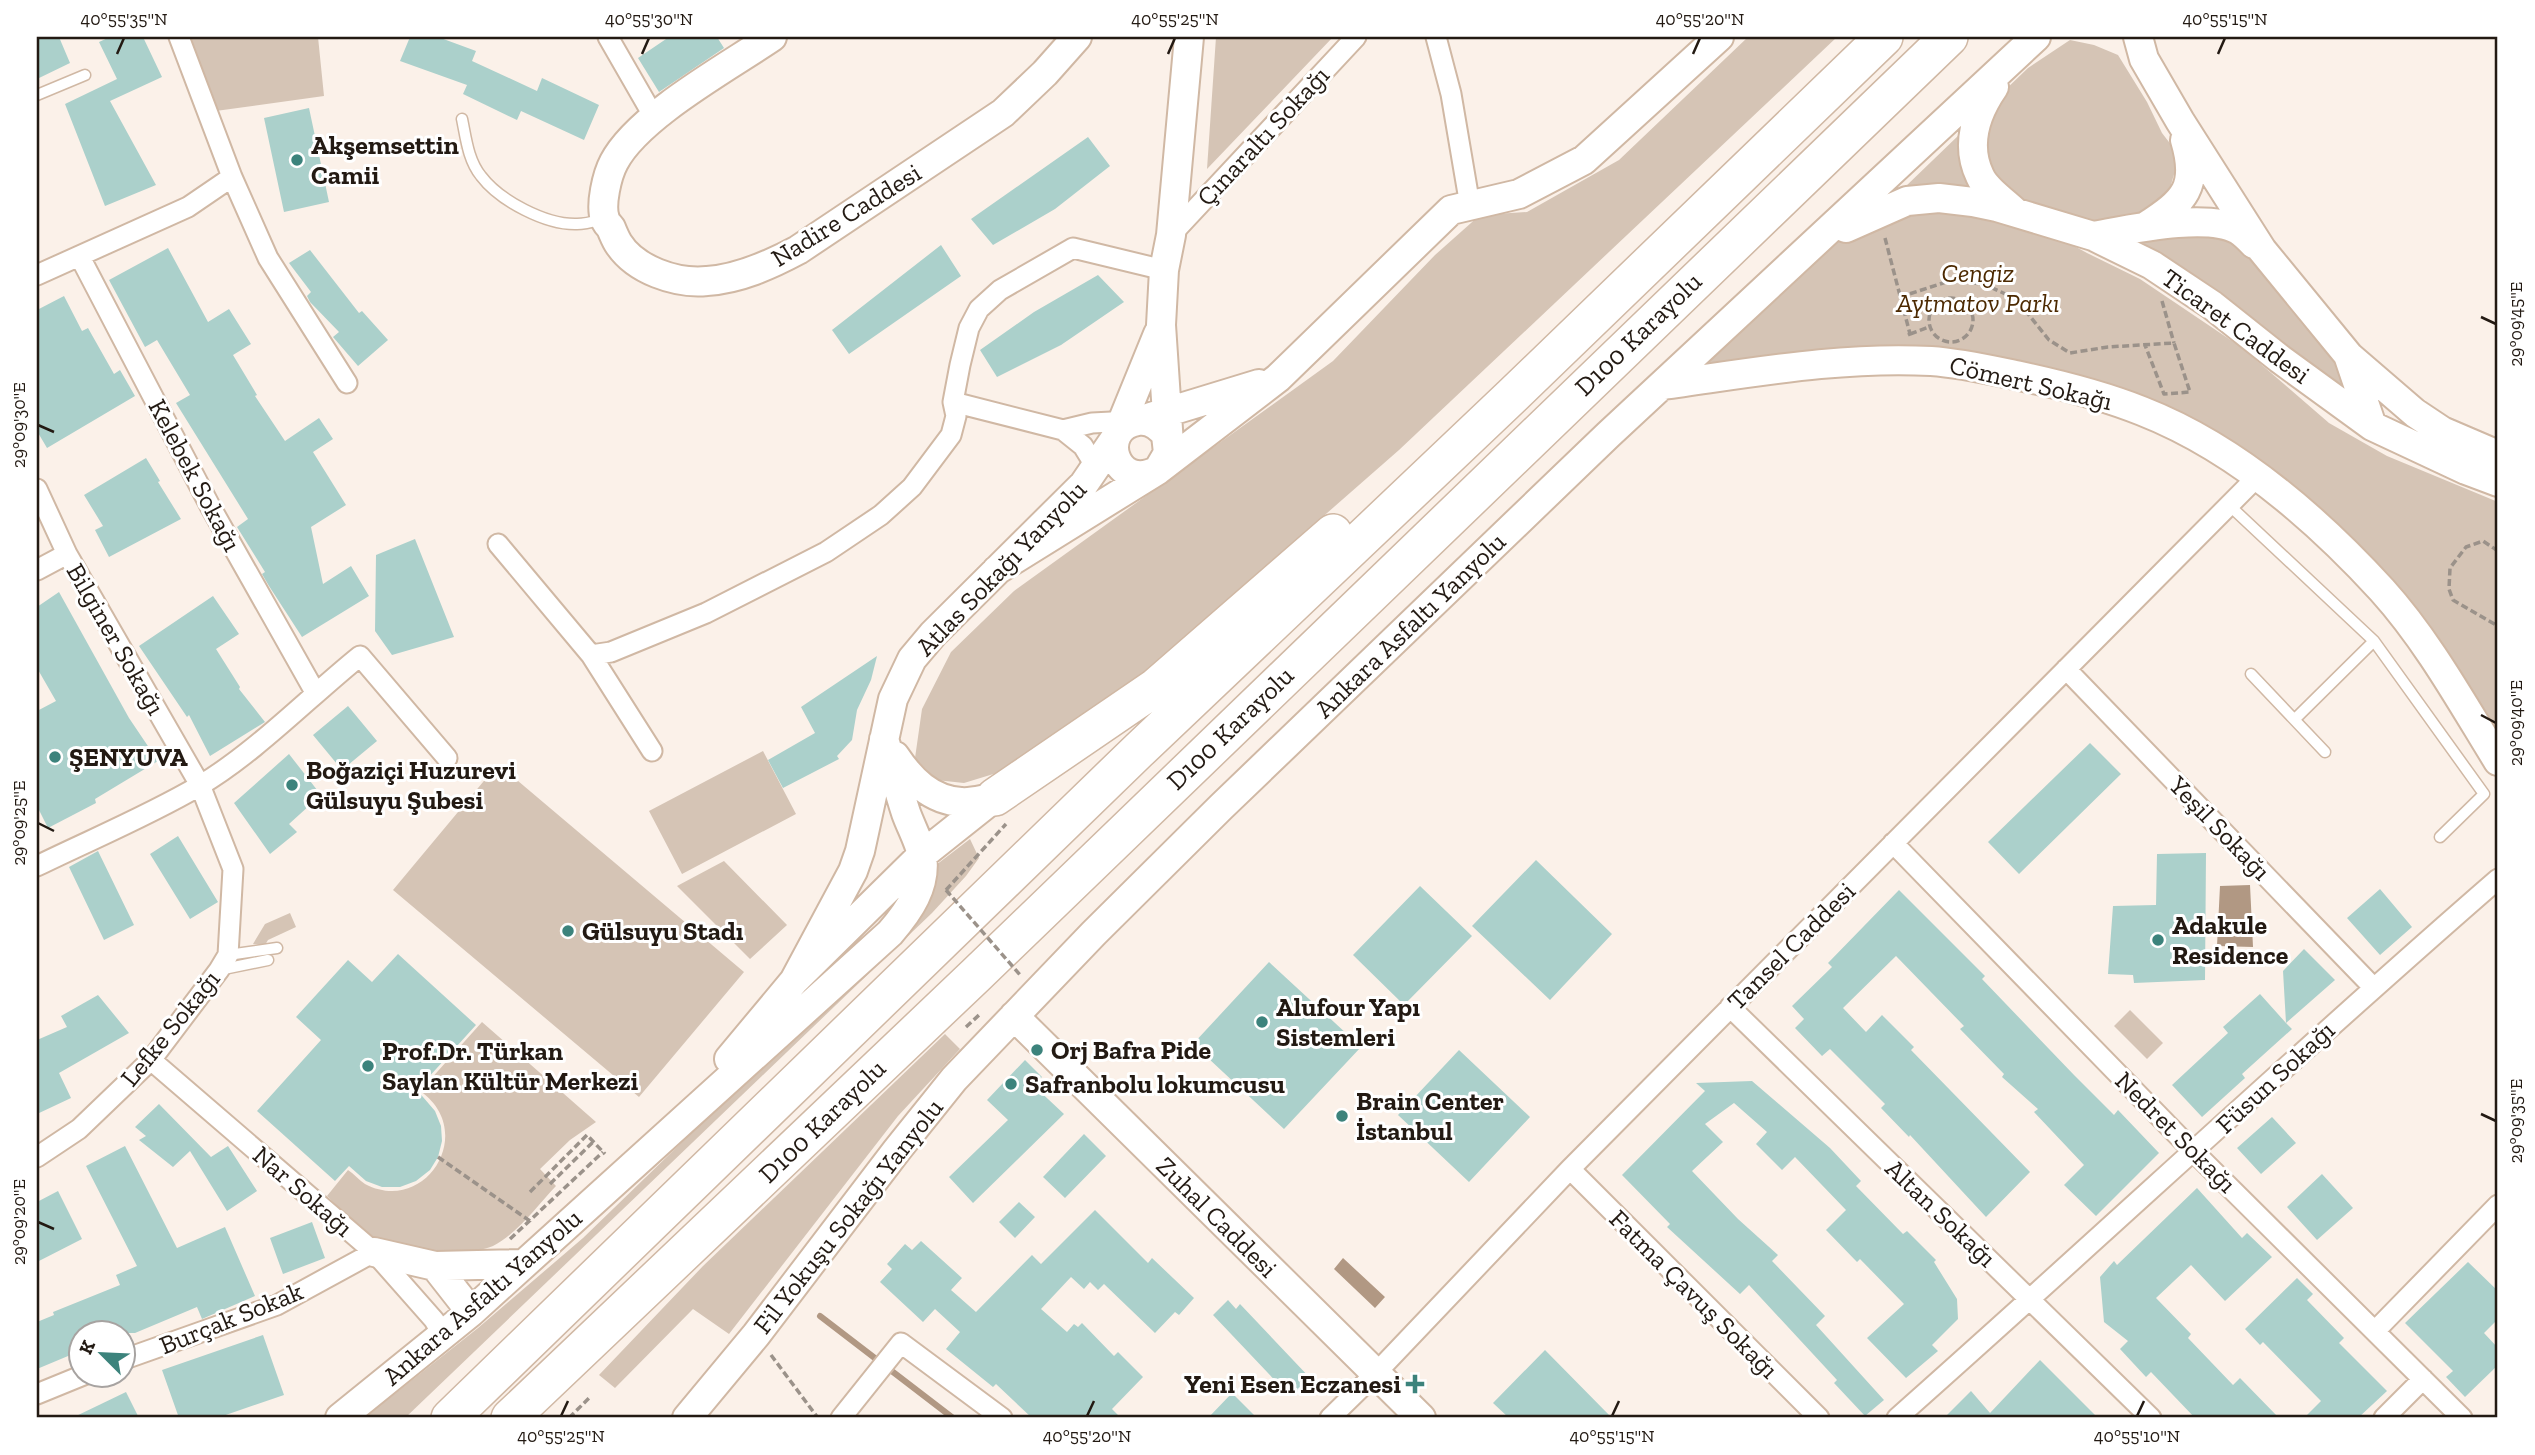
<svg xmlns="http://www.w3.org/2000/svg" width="2535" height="1455" font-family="'Zilla Slab',serif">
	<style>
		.green { fill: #d5c4b5 }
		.water { fill: #b19883 }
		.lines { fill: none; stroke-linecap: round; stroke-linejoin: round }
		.stream { stroke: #b19883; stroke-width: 6 }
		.building { fill: #abd0cb }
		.lane-casing { stroke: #d0b8a4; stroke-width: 13 }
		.street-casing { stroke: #d0b8a4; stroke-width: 23 }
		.secondary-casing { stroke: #d0b8a4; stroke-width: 32 }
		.highway-casing { stroke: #d0b8a4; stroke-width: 40 }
		.path { stroke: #9b928a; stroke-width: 3.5; stroke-dasharray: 7 3.5; stroke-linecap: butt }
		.lane { stroke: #fff; stroke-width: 10 }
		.street { stroke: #fff; stroke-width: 19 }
		.secondary { stroke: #fff; stroke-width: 28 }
		.highway { stroke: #fff; stroke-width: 37 }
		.path-bridge { stroke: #9b928a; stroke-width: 3.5; stroke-dasharray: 7 3.5; stroke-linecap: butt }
		.ticks { fill: none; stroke: #231a13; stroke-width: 2.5 }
		.poi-dot { fill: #3c837c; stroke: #fff; stroke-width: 2.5 }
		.labels { text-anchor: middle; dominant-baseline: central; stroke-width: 6; stroke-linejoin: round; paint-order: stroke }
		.street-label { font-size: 26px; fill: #231a13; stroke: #fff }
		.poi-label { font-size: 26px; font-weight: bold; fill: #231a13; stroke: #fff; text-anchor: start }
		.park-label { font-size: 26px; font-style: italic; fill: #4c2901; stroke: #fff }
		.neatline { fill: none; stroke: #231a13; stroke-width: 2.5 }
		.ticks-label { font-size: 18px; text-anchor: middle; fill: #231a13 }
	</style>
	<rect width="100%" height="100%" fill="#fbf1e9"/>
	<path class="green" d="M175,37H318L324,96L201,113Z
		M1216,37H1333L1207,169Z
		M1748,37H1837L1399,450L1108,705L1020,766L964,783L936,780L915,758L922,709L951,652L1014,591L1333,361L1435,255L1480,215L1527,212L1619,160Z
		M2070,40L2094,45L2118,55L2147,102L2162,133L2172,146L2177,164L2168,195L2149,211L2124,220L2076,221L2026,205L1984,165L1983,122L2002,93L2028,68Z
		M1961,133V165L1972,190L1904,188Z
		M1926,201L2019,216L2087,253L2140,279L2241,347L2329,423L2387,456L2498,502V761L2383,592L2200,436L1932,361L1663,385L1815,243Z
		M2213,232L2247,251L2280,294L2342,362L2360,405L2134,245L2152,237Z
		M763,751L796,814L682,874L649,811Z
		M498,764L744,972L639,1097L393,890Z
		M970,839L979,858L966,876L932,913L405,1418H364L478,1328L583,1238L774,1053L936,865Z
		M724,861L787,925L750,959L677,886Z
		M290,913L296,927L268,940L265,945L253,944L265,924Z
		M2130,1010L2163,1043L2147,1059L2114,1026Z
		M482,1022L596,1122L570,1140L540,1169L556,1186C537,1206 518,1233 493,1246C470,1257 391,1251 371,1237C355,1226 341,1209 327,1196L348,1170C354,1174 359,1180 365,1184C426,1216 478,1131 420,1091Z
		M945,1034L960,1049L898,1116L729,1334L693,1309L615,1388L599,1375L703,1266Z"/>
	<path class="water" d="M2250,885L2253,947L2217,946L2220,886Z
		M1343,1258L1385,1297L1375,1308L1334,1269Z"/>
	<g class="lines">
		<path class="stream" d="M820,1316L953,1418"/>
	</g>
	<path class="building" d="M37,37H59L70,63L37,79Z
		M110,37H143L162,77L110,101L156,185L105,206L65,104L117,79L99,42Z
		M410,37H438L476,51L472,61L537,91L542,78L599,105L584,140L521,111L517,120L463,94L467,85L400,61Z
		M669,37H717L724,48L659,92L638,58Z
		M309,108L329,202L284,212L264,118Z
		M1088,137L1110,166L1055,209L993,245L971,219Z
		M941,245L961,276L849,354L832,330Z
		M168,248L208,322L229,309L251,344L233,355L257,395L255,396L285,441L319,418L333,439L313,452L346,505L311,527L323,584L351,566L369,596L302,637L269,586L262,574L265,572L237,527L248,519L176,403L190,395L157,340L145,347L109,280Z
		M310,250L359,313L362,311L388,340L358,366L333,337L339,332L310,302L307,296L311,292L289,263Z
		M1098,275L1124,302L1061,345L997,377L980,350L1034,312Z
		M64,296L82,331L88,328L114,374L120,370L135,396L47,448L37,431V310Z
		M146,458L160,481L158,482L181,519L109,557L95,530L103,526L84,495Z
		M415,539L454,637L392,655L375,631L376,555Z
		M59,592L129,718L158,761L95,799L96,803L48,828L37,806V711L56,701L37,668V607Z
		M213,596L239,634L216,649L240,687L239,689L265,722L210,756L189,715L187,717L139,646Z
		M877,656L871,680L857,710L852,740L837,756L839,759L783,788L768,760L815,733L801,707Z
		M348,706L377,741L342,770L313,735Z
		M2090,743L2121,774L2019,874L1988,842Z
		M289,754L321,795L289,824L297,832L270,854L234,803Z
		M178,836L218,902L190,919L150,854Z
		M98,851L134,925L104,940L69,867Z
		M2206,853L2205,980L2134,983L2133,975L2108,974L2113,906L2156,905L2157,854Z
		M1536,860L1612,934L1550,1000L1472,926Z
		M1420,886L1472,936L1404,1005L1353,955Z
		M2380,889L2412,927L2380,955L2347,918Z
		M1899,890L1985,976L1982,979L2074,1075L2114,1115L2118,1110L2159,1153L2096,1216L2064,1185L2084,1165L2034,1112L2038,1109L2002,1077L2004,1074L1960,1029L1964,1026L1896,956L1843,1008L1866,1032L1882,1015L1914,1047L1911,1050L2030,1172L1986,1217L1910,1135L1909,1137L1881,1108L1885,1104L1830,1049L1822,1056L1795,1028L1804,1019L1792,1006L1832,967L1828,963Z
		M2304,949L2335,980L2286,1023L2292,1029L2242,1074L2245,1078L2202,1117L2172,1085L2228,1033L2223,1027L2260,994L2286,1023L2283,971Z
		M398,954L476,1025L417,1090L435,1111L441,1126L442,1141L438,1157L430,1170L416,1181L400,1187H382L366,1181L349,1166L335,1181L257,1111L321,1040L296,1017L348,960L372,982Z
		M1269,962L1361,1047L1284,1129L1193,1044Z
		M98,995L129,1033L59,1073L71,1098L37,1114V1040L67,1027L61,1016Z
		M1459,1050L1530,1117L1469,1182L1398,1115Z
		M1025,1060L1042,1077L1033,1085L1064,1114L973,1203L949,1177L1008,1120L987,1100Z
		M1752,1081L1830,1148L1861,1181L1856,1186L1903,1234L1907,1231L1936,1260L1934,1262L1957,1299L1958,1319L1932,1345L1938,1351L1906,1378L1867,1338L1904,1304L1860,1259L1857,1262L1826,1230L1846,1210L1795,1157L1782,1170L1756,1144L1767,1132L1734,1103L1705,1124L1723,1142L1692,1171L1738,1219L1778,1255L1772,1261L1825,1316L1816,1325L1884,1400L1865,1416L1834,1383L1837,1380L1749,1285L1740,1294L1667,1227L1670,1224L1622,1175L1705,1091L1696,1083Z
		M159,1104L211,1157L228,1146L257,1191L227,1211L190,1151L173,1167L139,1140L146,1136L135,1127Z
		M2272,1117L2296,1143L2261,1174L2237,1148Z
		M1084,1134L1106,1156L1065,1198L1043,1177Z
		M125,1146L177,1248L225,1227L255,1296L202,1319L197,1307L135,1333H80V1351L37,1369V1322L54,1315L53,1312L120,1285L116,1275L137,1266L86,1166Z
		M2322,1174L2353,1208L2317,1240L2287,1207Z
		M2197,1188L2242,1238L2247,1233L2272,1257L2225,1301L2191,1265L2156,1298L2191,1334L2188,1338L2233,1385L2240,1378L2279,1418H2195L2151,1372L2146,1377L2120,1349L2128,1341L2104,1322L2100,1277L2114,1261L2117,1265Z
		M58,1191L82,1239L37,1262V1202Z
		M1019,1202L1035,1217L1015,1238L999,1222Z
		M1095,1210L1148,1263L1152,1258L1194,1298L1179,1315L1175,1312L1155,1333L1104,1284L1098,1290L1090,1282L1084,1289L1071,1277L1041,1309L1067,1332L1074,1324L1078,1327L1082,1323L1114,1356L1118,1352L1143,1377L1112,1409L1121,1418H1032L996,1384L993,1387L946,1349L960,1332L935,1309L923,1322L880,1282L892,1269L887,1264L905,1244L912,1250L921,1241L962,1278L951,1290L976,1312L1032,1255L1041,1264Z
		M312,1222L325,1258L283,1274L270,1238Z
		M2468,1262L2498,1291V1319L2484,1333L2498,1348V1365L2465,1397L2446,1377L2453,1371L2405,1323Z
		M2297,1278L2313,1294L2307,1300L2344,1338L2339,1343L2387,1391L2358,1418H2304L2321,1401L2263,1342L2260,1345L2245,1329Z
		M1228,1300L1236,1309L1240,1304L1311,1379L1295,1394L1287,1386L1283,1389L1213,1315Z
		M263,1335L284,1395L217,1418H179L162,1370Z
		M1545,1350L1612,1418H1509L1493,1403Z
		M2040,1360L2098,1418H1944L1971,1391L1990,1413Z
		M126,1392L139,1418H72Z
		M1232,1393L1257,1418H1208Z"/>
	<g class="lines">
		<g class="lane-casing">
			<path id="lane" d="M37,95L85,75
				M462,119C466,138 468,160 481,176C500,201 546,225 577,224C586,224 596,221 604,219
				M2229,505L2374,641L2484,794L2440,837
				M2251,674L2325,752
				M2295,719L2374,641
				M228,955L277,948
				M219,970L268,960"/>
		</g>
		<g class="street-casing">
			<path id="street" d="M179,37L232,177L268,258L347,383
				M608,37L654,117
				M1436,37L1451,94L1468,194
				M1171,235L1356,37
				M80,257L210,506L315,692
				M37,275L188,207L232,177
				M953,402L1063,430L1083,446L1091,459L1094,471
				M1063,430L1092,423L1131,421
				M37,489L67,554L200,785L233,869L228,955L219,970L151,1060L79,1129L37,1157
				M498,544L591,655L652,751
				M37,570L67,554
				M591,655L611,652L706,613L826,552L881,515L912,487L951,435L956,416L953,402L960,365L969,328L979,309L1000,290L1073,248L1164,270
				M2066,669L2373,987
				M1893,843L2194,1152L2462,1418
				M37,866C90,840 148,816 199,786C255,753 309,697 360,656L447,758
				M1730,1007L2151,1418
				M151,1060L374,1252L434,1320L443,1335
				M1570,1169L1819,1418
				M2375,1331L2498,1205
				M122,1360L277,1305L374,1252
				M37,1394L86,1374
				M841,1418L901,1343L1002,1418
				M1330,1418L1376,1373L1570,1169L2257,477
				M1897,1418C2098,1240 2295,1055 2498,879
				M2384,1418L2423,1379"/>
		</g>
		<g class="secondary-casing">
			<path id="secondary" d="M772,37C728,67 638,116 614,162C607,175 600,205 605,219C606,223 609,225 611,228C613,233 615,238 618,243C635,270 676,284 707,281C739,279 770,265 798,250L1003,113L1045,73L1077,37
				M2138,37L2144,59L2180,121L2262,250L2348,355L2372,426
				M1994,87C1976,113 1965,145 1980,176C1986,190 2004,201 2015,212
				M2146,226C2185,201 2199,187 2185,140
				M1846,228L1907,201L1939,198L1973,202L1997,207L2093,236L2152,265L2212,305L2280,359L2372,426L2466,470L2498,482
				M2093,236C2128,230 2207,212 2238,230C2243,233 2249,239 2254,244
				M2350,357L2415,413L2442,431L2498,455
				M1663,385C1751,373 1842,356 1931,361C1961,363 1991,370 2020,376C2062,385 2102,395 2142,411C2234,447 2317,519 2382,590C2428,641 2462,703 2498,761
				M1151,417L1259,384
				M1118,432L1158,334
				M1169,444L1161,325L1164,270L1171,235L1189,37
				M997,570L1158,470L1168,453L1166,435C1159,426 1150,419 1138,421C1095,428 1115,494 1158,470L1278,378L1451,210L1519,194L1584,160L1719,37
				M895,756C911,780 931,800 961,802C972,803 984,799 994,798
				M794,981L853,871L860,851L893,699L912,659L933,634L1084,484L1114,440
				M1014,1016L1421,1418
				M729,1059L794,981L922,855L995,797
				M374,1252L435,1266L524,1264
				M435,1266L471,1312
				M340,1418L471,1312L890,933C909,911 927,886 922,855C919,841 911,827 906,813C898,789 892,764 884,739
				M687,1418L756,1335L897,1150L954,1079L1094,933L1221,807L1608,435L2036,37"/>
		</g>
		<g class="highway-casing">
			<path id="highway" d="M995,797L1156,687L1333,533
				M450,1418L1138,751L1512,396L1884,37
				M510,1418L976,975L1949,37"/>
		</g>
		<path class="path" d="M1885,238L1910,334L1906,336
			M1900,297L1949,281L1984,284L2016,299L2049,340L2070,353L2108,347L2174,343L2190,392L2164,394L2145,345
			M1929 320a22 22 0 1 1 44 0a22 22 0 1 1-44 0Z
			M2162,301L2174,343
			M1910,334L1929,327
			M2498,551L2483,541L2466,547L2450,568L2449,589L2453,600L2498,626
			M946,890L1006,824
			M966,1027L979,1015
			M438,1157L530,1221
			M550,1184L593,1142
			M530,1192L587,1135L605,1154
			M510,1239L603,1152
			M771,1355L818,1418
			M569,1418L590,1397"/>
		<use href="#lane" class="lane"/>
		<use href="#street" class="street"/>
		<use href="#secondary" class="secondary"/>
		<use href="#highway" class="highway"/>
		<path class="path-bridge" d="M946,890L1021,976"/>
	</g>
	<path class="ticks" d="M117,54L124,38M642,54L649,38M1168,54L1175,38M1693,54L1700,38M2218,54L2225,38M2481,317L2496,324M38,425L54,432M2481,715L2496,723M38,823L54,831M2481,1114L2496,1121M38,1222L54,1229M561,1416L568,1401M1087,1416L1094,1401M1612,1416L1619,1401M2137,1416L2144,1401"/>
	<g class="poi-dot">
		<circle cx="297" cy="160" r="7"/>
		<circle cx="55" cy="757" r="7"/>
		<circle cx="292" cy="785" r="7"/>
		<circle cx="568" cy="931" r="7"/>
		<circle cx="2158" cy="940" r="7"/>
		<circle cx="1262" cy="1022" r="7"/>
		<circle cx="1037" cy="1050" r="7"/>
		<circle cx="368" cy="1066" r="7"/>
		<circle cx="1011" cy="1084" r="7"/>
		<circle cx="1342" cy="1116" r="7"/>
		<path d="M1411.5 1373.5h7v7h7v7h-7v7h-7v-7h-7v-7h7z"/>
	</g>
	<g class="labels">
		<g class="street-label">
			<text transform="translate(1263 136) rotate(-47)">Çınaraltı Sokağı</text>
			<text transform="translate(846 215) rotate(-32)">Nadire Caddesi</text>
			<text transform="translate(2236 326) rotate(36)">Ticaret Caddesi</text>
			<text transform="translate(1638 334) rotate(-44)">D100 Karayolu</text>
			<text transform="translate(2031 383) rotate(13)">Cömert Sokağı</text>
			<text transform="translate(195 475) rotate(62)">Kelebek Sokağı</text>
			<text transform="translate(1001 568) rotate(-46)">Atlas Sokağı Yanyolu</text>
			<text transform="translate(1410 625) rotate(-44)">Ankara Asfaltı Yanyolu</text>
			<text transform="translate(116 639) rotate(60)">Bilginer Sokağı</text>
			<text transform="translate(1230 728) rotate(-44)">D100 Karayolu</text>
			<text transform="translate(2220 828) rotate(46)">Yeşil Sokağı</text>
			<text transform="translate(1791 946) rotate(-45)">Tansel Caddesi</text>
			<text transform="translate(170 1028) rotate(-51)">Lefke Sokağı</text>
			<text transform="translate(2275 1077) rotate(-43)">Füsun Sokağı</text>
			<text transform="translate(822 1121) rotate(-44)">D100 Karayolu</text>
			<text transform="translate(2176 1132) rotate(45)">Nedret Sokağı</text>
			<text transform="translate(303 1191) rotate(41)">Nar Sokağı</text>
			<text transform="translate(1941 1213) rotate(44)">Altan Sokağı</text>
			<text transform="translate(848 1216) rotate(-52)">Fil Yokuşu Sokağı Yanyolu</text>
			<text transform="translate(1217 1217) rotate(45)">Zuhal Caddesi</text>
			<text transform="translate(1694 1294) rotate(45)">Fatma Çavuş Sokağı</text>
			<text transform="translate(482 1297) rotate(-41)">Ankara Asfaltı Yanyolu</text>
			<text transform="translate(231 1318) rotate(-22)">Burçak Sokak</text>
		</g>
		<g class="poi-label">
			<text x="311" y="145">Akşemsettin<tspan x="311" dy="30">Camii</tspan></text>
			<text x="69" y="757">ŞENYUVA</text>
			<text x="306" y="770">Boğaziçi Huzurevi<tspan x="306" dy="30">Gülsuyu Şubesi</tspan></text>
			<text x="2172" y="925">Adakule<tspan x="2172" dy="30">Residence</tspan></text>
			<text x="582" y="931">Gülsuyu Stadı</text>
			<text x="1276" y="1007">Alufour Yapı<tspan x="1276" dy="30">Sistemleri</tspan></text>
			<text x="1051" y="1050">Orj Bafra Pide</text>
			<text x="382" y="1051">Prof.Dr. Türkan<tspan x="382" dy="30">Saylan Kültür Merkezi</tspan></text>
			<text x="1025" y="1084">Safranbolu lokumcusu</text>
			<text x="1356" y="1101">Brain Center<tspan x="1356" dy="30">İstanbul</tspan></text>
			<text x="1401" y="1384" text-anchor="end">Yeni Esen Eczanesi</text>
		</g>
		<g class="park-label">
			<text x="1978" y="273">Cengiz<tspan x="1978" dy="30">Aytmatov Parkı</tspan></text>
		</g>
	</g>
	<rect width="2535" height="1455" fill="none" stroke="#ffffff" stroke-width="77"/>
	<g transform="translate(102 1354) rotate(294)"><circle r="33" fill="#ffffff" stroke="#a7a3a1" stroke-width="2"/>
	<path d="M0-5L12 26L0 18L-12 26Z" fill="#3c837c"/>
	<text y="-10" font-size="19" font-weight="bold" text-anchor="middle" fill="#231a13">K</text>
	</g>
	<rect x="38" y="38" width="2458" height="1378" class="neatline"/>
	<g class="ticks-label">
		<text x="124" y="25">40°55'35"N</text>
		<text x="649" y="25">40°55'30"N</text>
		<text x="1175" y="25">40°55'25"N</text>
		<text x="1700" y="25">40°55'20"N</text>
		<text x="2225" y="25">40°55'15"N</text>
		<text transform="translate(2516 324) rotate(-90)" y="6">29°09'45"E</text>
		<text transform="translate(19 425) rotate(-90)" y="6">29°09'30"E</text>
		<text transform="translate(2516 723) rotate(-90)" y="6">29°09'40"E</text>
		<text transform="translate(19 823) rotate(-90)" y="6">29°09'25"E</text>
		<text transform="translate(2516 1121) rotate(-90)" y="6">29°09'35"E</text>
		<text transform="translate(19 1222) rotate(-90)" y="6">29°09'20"E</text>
		<text x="561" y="1442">40°55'25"N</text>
		<text x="1087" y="1442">40°55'20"N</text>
		<text x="1612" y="1442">40°55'15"N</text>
		<text x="2137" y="1442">40°55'10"N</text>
	</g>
</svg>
